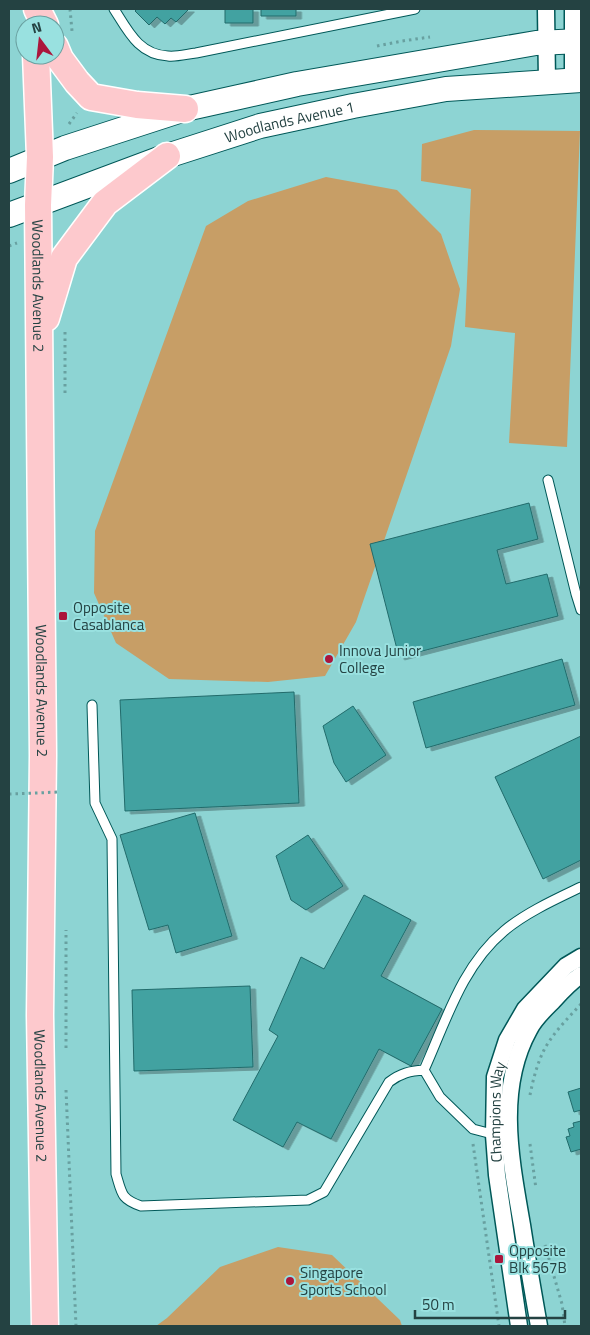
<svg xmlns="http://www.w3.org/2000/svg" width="590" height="1335" font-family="'Titillium Web',sans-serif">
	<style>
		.green { fill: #c79e66 }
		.building { fill: #43a2a1; stroke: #216b6b; filter: url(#shadow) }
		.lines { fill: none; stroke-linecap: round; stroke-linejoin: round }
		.lane-casing { stroke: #005858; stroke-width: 11 }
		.street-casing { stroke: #005858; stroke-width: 19 }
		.secondary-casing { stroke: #005858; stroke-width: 26 }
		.primary-casing { stroke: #fff; stroke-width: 29 }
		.path { stroke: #68a0a0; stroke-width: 3; stroke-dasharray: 2.5 4; stroke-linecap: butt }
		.lane { stroke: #fff; stroke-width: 9 }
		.street { stroke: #fff; stroke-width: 16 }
		.secondary { stroke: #fff; stroke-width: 24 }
		.primary { stroke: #fdc9cd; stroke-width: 26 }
		.path-bridge { stroke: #68a0a0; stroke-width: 3; stroke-dasharray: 2.5 4; stroke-linecap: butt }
		.poi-dot { fill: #ab163c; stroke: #99e1e0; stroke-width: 2 }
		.labels { text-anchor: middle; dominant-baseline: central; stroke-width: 4; stroke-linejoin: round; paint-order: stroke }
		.street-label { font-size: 15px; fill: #244242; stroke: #99e1e0 }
		.poi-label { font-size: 15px; fill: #244242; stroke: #99e1e0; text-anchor: start }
	</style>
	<defs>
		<filter id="shadow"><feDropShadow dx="5.5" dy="3" stdDeviation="0" flood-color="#0004"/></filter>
	</defs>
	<rect width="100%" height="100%" fill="#8dd4d3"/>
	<path class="green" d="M474,130L580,131L567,447L509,443L515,333L465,327L471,189L421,181L422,144Z
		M326,177L397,190L441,234L460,289L451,346L356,622L325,676L268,682L169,679L116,643L94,593L95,531L206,226L248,201Z
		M278,1247L332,1255L400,1320L402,1326H156L167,1318L220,1267Z"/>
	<path class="building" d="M137,9H189L176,22L171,18L165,24L157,17L149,25L135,11Z
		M225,9H253V23H225Z
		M261,9H296V16H261Z
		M529,503L538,539L497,550L506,584L547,574L558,616L399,657L370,544Z
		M562,659L575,705L426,748L413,702Z
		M294,692L299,803L125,811L120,700Z
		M353,706L386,755L346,782L334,763L323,726Z
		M581,736V860L543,879L495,777Z
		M195,813L232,936L176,953L168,925L149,930L120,835Z
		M308,835L343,886L306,910L291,900L276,856Z
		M364,895L411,920L381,976L442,1009L411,1066L379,1049L331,1139L297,1122L283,1147L233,1120L278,1036L269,1030L301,957L324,969Z
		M250,986L253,1067L134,1071L132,990Z
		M581,1088V1113V1110L574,1112L568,1092Z
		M581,1121V1149L571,1152L566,1137L570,1136L568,1129L574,1127L573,1123Z"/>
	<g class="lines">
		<g class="lane-casing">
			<path id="lane" d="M114,9C128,31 139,55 168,56C177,57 187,54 196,53L415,9
				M548,480L576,594L581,610
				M92,705L95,803L112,839L116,1174C122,1194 121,1199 141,1206L308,1200L324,1192L389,1082C401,1073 410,1071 424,1070
				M496,1135L473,1129L440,1097L424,1070C446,1021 462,966 504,931C525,913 556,899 581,887"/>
		</g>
		<g class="street-casing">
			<g id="street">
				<path d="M546,9L547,82"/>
				<path d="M573,80V9"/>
				<path id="s1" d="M519,1326L497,1175L494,1135L495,1077L507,1040L525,1009L566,966L581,957"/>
				<path d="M539,1326C533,1292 527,1258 522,1225C511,1161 496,1090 529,1030C534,1019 545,1009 553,1001C562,991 570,982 581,975"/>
			</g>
		</g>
		<g class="secondary-casing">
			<g id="secondary">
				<path d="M9,171L65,148L185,109L239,97L297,84L536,43L581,41"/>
				<path id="s2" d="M9,215L167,156L260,126L353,106L446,89L581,80"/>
			</g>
		</g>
		<g class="primary-casing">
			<g id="primary">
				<path d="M37,9L45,25"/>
				<path d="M55,47L60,59L77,82L91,97L137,105L185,109"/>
				<path id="s3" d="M36,55L40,157L38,205L43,755L40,1015L45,1326"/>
				<path d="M46,318L64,258L105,203L167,156"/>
			</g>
		</g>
		<path class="path" d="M70,9L72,31
			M377,46L402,41L430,37
			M69,124L77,113
			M9,246L17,243
			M65,332V393
			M66,1048V930
			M66,1090L76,1326
			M530,1095C533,1080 537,1064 544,1050C553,1033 568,1018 581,1004
			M473,1144L499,1326
			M530,1144L536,1189
			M545,1245L562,1304L565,1326"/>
		<use href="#lane" class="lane"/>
		<use href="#street" class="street"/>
		<use href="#secondary" class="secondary"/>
		<use href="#primary" class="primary"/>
		<path class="path-bridge" d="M9,794L60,792"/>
	</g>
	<g class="poi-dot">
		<rect x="58" y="611" width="10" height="10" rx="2.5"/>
		<circle cx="329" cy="659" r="5"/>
		<rect x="494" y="1254" width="10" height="10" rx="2.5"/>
		<circle cx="290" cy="1281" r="5"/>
	</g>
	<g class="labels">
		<g class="street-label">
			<text stroke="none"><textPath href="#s2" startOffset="296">Woodlands Avenue 1</textPath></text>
			<text stroke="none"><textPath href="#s3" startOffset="231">Woodlands Avenue 2</textPath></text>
			<text stroke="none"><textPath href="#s3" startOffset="636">Woodlands Avenue 2</textPath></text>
			<text stroke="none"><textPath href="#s3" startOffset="1041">Woodlands Avenue 2</textPath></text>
			<text stroke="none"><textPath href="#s1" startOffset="216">Champions Way</textPath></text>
		</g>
		<g class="poi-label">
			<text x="73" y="607">Opposite<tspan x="73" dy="17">Casablanca</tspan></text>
			<text x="339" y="650">Innova Junior<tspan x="339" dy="17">College</tspan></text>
			<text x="509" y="1250">Opposite<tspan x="509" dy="17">Blk 567B</tspan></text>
			<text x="300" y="1272">Singapore<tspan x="300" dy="17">Sports School</tspan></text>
		</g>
	</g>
	<rect width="590" height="1335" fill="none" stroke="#244242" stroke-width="20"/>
	<g transform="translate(40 40) rotate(345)"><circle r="24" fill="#99e1e0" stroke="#6aa1a1"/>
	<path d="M0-4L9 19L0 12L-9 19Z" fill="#ab163c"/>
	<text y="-8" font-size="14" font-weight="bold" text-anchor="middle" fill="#244242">N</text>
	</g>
	<path d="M415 1310v8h150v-8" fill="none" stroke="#244242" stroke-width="2.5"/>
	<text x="422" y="1310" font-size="15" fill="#244242" stroke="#99e1e0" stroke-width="4" paint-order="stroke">50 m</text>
</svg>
